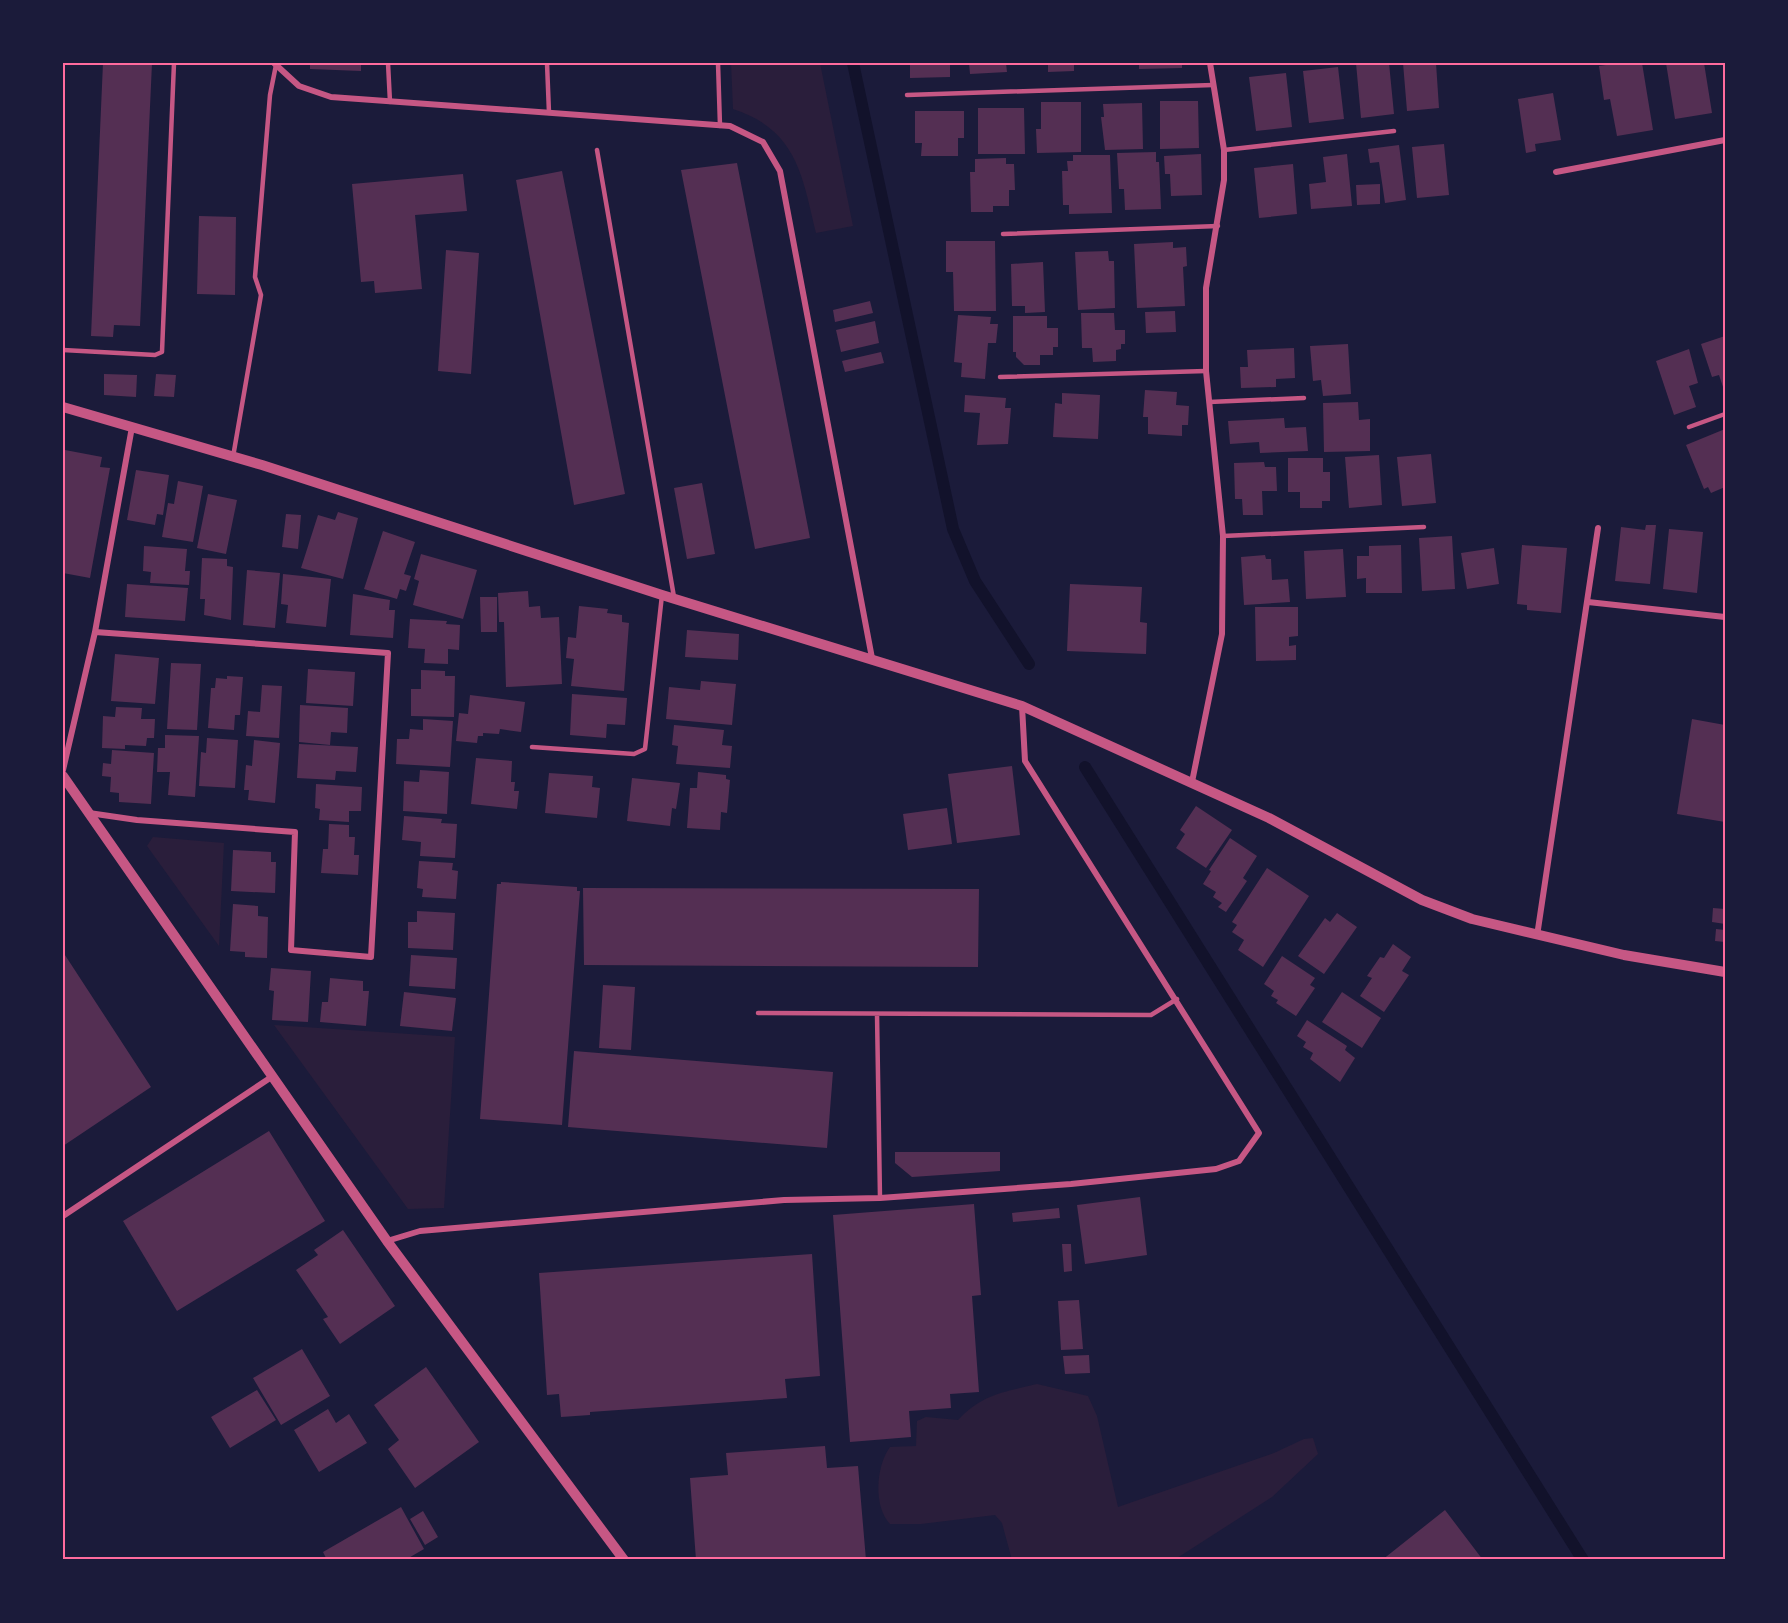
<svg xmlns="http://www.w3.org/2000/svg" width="1788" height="1623" font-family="Signika,sans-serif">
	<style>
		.green { fill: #2a1e3b }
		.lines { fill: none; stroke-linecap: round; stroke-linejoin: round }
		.stream { stroke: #12122b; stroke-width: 12 }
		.building { fill: #542f53 }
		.service { stroke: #c65784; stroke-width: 4.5 }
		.minor { stroke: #c65784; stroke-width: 6 }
		.tertiary { stroke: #c65784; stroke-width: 10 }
		.neatline { fill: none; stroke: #ff6b9d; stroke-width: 2 }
	</style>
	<rect width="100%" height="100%" fill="#1b1b3a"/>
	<path class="green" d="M731,63H820L853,226L816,233C802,175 797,130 733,109Z
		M153,837L224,843L219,946L147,846Z
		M274,1025L455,1037L444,1208L408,1209Z
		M1037,1384L1088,1396L1097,1416L1118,1507L1274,1453L1304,1439L1313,1438L1318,1454L1272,1497L1174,1560H1012L1002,1523L995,1515L921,1524H890C873,1506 876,1466 890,1447L916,1446L917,1421L926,1417L958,1420C982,1394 1004,1392 1037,1384Z"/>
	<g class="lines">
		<path class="stream" d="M853,63L953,529L975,581L1029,664
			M1085,767L1583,1560"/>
	</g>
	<path class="building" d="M103,63H152L140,326L114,325L113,337L91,336Z
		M310,63H361V71L310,69Z
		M910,63H950V77L910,78Z
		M969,63H1006L1007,72L970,74Z
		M1048,63H1093V65H1074V71L1048,72Z
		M1139,63H1182V68L1139,69Z
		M1356,63H1389L1394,114L1361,118Z
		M1403,63H1436L1439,108L1407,111Z
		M1619,63H1642L1653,130L1617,136L1610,99L1604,100L1599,66Z
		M1666,63H1704L1712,113L1675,119Z
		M1338,67L1344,119L1309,123L1303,71Z
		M1286,73L1292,127L1256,131L1249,77Z
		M1553,93L1561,140L1535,144L1536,151L1526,153L1518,99Z
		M1160,101H1198L1199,148L1160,149Z
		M1041,102H1081V152L1037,153L1036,129H1041Z
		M1142,103L1143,149L1105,150L1101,117H1104L1103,104Z
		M978,108H1024L1025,154H978Z
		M915,111H964V138H958V156H921L922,143H915Z
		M1444,144L1449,195L1417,198L1412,147Z
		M1399,145L1406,200L1385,203L1379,162L1370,163L1368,149Z
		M1156,152V162H1159L1161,209L1125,210L1124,189H1119L1117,153Z
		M1201,154L1202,195L1171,196L1170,174H1165L1164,156Z
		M1347,154L1352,206L1311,209L1309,184L1326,182L1323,157Z
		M1073,155H1110L1112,213L1069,214V205H1063L1062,171H1068L1067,161H1073Z
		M1006,158V164H1014L1015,190H1009V206H993V212H971L970,172H975V159Z
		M737,163L810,538L755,549L681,170Z
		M1293,164L1297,214L1259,218L1254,168Z
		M562,171L625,494L574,505L516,180Z
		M463,174L467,211L415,215L422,289L375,293L374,281L361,282L352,184Z
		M1380,184V204L1357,205L1356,185Z
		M199,216L236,217L235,295L197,294Z
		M946,241H995L996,311H954L953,272H946Z
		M1173,242V248L1186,247L1187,266L1183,267L1185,306L1137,308L1134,244Z
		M446,250L479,253L471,374L438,371Z
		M1108,251L1109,261H1114L1115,308L1078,310L1075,252Z
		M1043,262L1045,312L1025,313V306H1012L1011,264Z
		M870,301L873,313L835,322L833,310Z
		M1175,311L1176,332L1146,333L1145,312Z
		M1081,313H1114L1115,330H1125V344H1121V349L1116,350V361L1093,362L1092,348H1082Z
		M958,315L991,317L990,324H998L996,343H988L985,379L961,377L962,363L954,362Z
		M1013,316H1047V328H1058V347H1053V355H1040V365H1024L1016,357V352H1013Z
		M875,321L879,343L841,352L836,330Z
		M1725,336V393L1719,375L1712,377L1701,344Z
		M1348,344L1351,394L1323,396L1321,380L1313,381L1310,346Z
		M1294,348L1295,378L1276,379V387L1241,388L1240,367H1248L1247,350Z
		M1689,349L1698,383L1689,386L1696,407L1674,415L1656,361Z
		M881,352L884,363L845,372L842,361Z
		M104,374L137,375L136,397L104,395Z
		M156,374L176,375L174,397L154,396Z
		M1145,390L1177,392L1176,405L1189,406L1188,425H1182V436L1148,434V417H1143Z
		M1062,393L1100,395L1098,439L1053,437L1055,403L1062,404Z
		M965,395L1006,398L1005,408H1011L1008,444L977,445L980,413L964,412Z
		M1358,402L1359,420L1370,419V451L1324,452L1323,403Z
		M1284,418L1285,428L1306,427L1308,451L1260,453L1259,442L1230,444L1228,421Z
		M1725,429V487L1711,493L1708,487L1704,489L1686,445Z
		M65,450L102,457L100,467L110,468L90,578L63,573V460Z
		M1431,454L1436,503L1402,506L1397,457Z
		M1379,455L1382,505L1349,508L1345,457Z
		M1288,458H1323V472H1330V501H1322V508H1300V492H1288Z
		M1264,462L1265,467H1276L1277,491H1262L1263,515H1243L1242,499H1235L1234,463Z
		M136,470L169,475L163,515L157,514L155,525L127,520Z
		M178,481L203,486L193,542L162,537L168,503L174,504Z
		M702,483L715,554L687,559L674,488Z
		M208,494L237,500L226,554L197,548Z
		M338,512L358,518L343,579L301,568L318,515L335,520Z
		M286,514L301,515L298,549L282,547Z
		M1646,525H1656L1650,584L1615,581L1621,527L1645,530Z
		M1669,529L1703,532L1697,593L1663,589Z
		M383,531L415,542L404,574L411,576L406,591L400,589L397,599L364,589Z
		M1452,536L1455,589L1422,591L1419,538Z
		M1401,545L1402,593H1366V578L1357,579V556H1369V546Z
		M1522,545L1567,548L1561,613L1527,610V605L1517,604Z
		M144,546L187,549L185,571H190L189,585L150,583L151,572L143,571Z
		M1494,548L1499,584L1467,589L1461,553Z
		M1343,549L1346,597L1306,599L1304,551Z
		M421,554L477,570L463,619L413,605L419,581L414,579Z
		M1265,555L1266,559H1271L1272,580L1288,579L1290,602L1244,605L1241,557Z
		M202,558L227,559V566L233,567L231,620L204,615L205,599H200Z
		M247,570L280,573L275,628L243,625Z
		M283,574L331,579L326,627L286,623L288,605L281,604Z
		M127,584L188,588L185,621L125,617Z
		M1070,584L1142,587L1140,622L1147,623L1146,654L1067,651Z
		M528,591L529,607L540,606L541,618L559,617L562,684L506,687L504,622H499L498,593Z
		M353,594L390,600L389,610H395L393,638L350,635Z
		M480,597H497V632H481Z
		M579,606L608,609L607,613L622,615V622L629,623L624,691L571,686L574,659L566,658L568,637L576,638Z
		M1255,607H1298V636L1289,637V646L1296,645V660L1256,661Z
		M410,619L447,621L446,624L460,625L459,650L448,649V664L424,663L425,649L408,648Z
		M687,630L739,634L738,660L685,657Z
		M115,654L159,658L155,704L111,701Z
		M171,663L201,664L197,730L167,729Z
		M308,669L355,672L353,706L306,703Z
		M421,670L445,671V676H455L454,717L411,716V689H421Z
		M227,676L243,677L240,715H235L234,730L208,728L211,688H215L216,678L227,679Z
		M701,681L736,684L732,725L666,719L669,687L700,690Z
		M262,685L282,686L279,738L246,736L248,711L260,712Z
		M572,694L627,698L625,725L607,724L606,738L570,735Z
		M470,695L525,702L521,732L500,729L499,734L483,733V736H478L477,743L456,741L459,713L468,714Z
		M300,705L348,708L347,733L331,732L330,745L299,742Z
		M116,707L142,708L141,719H155L154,738H147L146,746L125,745V749L102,748L103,716L115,717Z
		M423,719L453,721L450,767L396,764L397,739H409L410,729L423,730Z
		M1692,719L1725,725V822L1677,814Z
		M674,725L724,730L722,745L732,746L730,768L676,764L678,746L672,745Z
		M165,735L199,736L195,797L168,795L170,772H157L158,748H165Z
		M207,738L238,740L235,788L199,786L201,752L206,753Z
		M254,740L280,743L275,803L248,800L249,790H244L246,765L252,766Z
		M299,744L358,747L356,772L336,771L335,780L297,778Z
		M112,750L154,753L151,804L119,802V793L110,792L111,777L102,776L103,763L111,764Z
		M476,758L512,761L511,782H515L514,791H519L517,809L471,804Z
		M1012,766L1020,835L957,843L948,774Z
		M420,770L449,772L447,814L403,811L404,781L419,782Z
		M698,772L726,775V779L730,780L727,813L721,812L720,830L687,828L690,788H697Z
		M549,773L593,776L592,787L600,788L597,818L545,813Z
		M632,778L680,783L676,809L672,808L670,826L627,821Z
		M316,784L362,787L361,811H349V822L319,820L320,809L315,808Z
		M1196,806L1232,830L1206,868L1176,848L1185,834L1180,830Z
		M947,808L952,844L908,850L903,814Z
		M404,816L442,819L441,823L457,824L455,858L420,856L421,842L402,840Z
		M329,824L349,825V837H355L354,855H359L358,875L321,873L323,849H328Z
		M1230,838L1257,856L1243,878L1247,881L1226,912L1218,907L1222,903L1213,897L1216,892L1203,884L1211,871L1209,870Z
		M233,850L271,852V862H276L275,893L231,891Z
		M419,861L453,863L452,870L458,871L456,899L422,897L423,889L417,888Z
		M1267,868L1309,896L1263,967L1238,950L1244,940L1232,932L1237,925L1232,922Z
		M501,882L577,887V891H580L562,1125L480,1119L497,884H501Z
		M583,888L979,889L978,967L584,965Z
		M233,904L258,906V916L268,917L267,958L245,957V952L230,951Z
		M1713,908L1725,909V924L1712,922Z
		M417,911L455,913L453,950L408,948V922H417Z
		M1337,913L1357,927L1324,974L1298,956L1325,918L1330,922Z
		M1716,929L1725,930V942L1715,941Z
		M1393,944L1411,957L1402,971L1409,975L1384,1012L1360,996L1372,978L1367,976L1380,957L1384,958Z
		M63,952L151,1087L63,1146Z
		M411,955L457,958L455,989L409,986Z
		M1282,956L1315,978L1310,985L1315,988L1296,1016L1276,1003L1278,1000L1271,996L1274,991L1264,984Z
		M271,968L311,971L308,1022L272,1020L274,991L269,990Z
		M330,978L363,981V991H369L366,1026L320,1022L322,1002H328Z
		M603,985L635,987L631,1050L599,1048Z
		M404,992L456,998L452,1031L400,1026Z
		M1342,992L1381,1018L1362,1048L1322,1022Z
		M1307,1020L1347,1046L1345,1050L1355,1058L1340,1082L1310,1059L1313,1053L1303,1047L1306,1042L1297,1036Z
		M574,1051L833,1072L827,1148L568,1127Z
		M269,1131L325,1221L177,1311L123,1221Z
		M895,1152H1000V1171L912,1177L895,1163Z
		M1140,1197L1147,1255L1085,1264L1077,1205Z
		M974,1204L981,1295L972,1296L979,1392L950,1394L951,1408L909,1411L911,1437L850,1442L833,1215Z
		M1059,1208L1060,1218L1013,1222L1012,1213Z
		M343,1230L395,1306L340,1344L323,1319L328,1317L296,1270L318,1255L314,1250Z
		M1062,1244H1071L1072,1271L1064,1272Z
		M812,1254L820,1376L785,1379L787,1398L590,1412V1415L561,1417L559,1394L547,1395L539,1273Z
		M1079,1300L1083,1349L1061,1350L1058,1301Z
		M302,1349L330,1396L281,1425L253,1378Z
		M1089,1355L1090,1373L1065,1374L1063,1356Z
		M426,1367L479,1442L415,1488L388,1449L399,1440L374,1405Z
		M257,1390L276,1420L230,1448L211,1417Z
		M328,1409L336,1423L349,1414L367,1443L319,1472L294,1430Z
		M825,1446L827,1468L858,1466L866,1560H696L690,1478L728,1475L726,1453Z
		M401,1507L424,1549L405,1560H327L323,1552Z
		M1445,1510L1483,1560H1382Z
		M423,1511L438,1537L425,1545L410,1519Z"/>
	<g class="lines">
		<path class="service" d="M388,63L390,102
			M547,63L549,113
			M718,63L720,126
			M907,95L1213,85
			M597,150L674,597
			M1224,150L1394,131
			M1003,234L1218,226
			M63,350L155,355L162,352L174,63
			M1000,377L1206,371
			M1209,402L1304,398
			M1689,427L1725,414
			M233,457L261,295L255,277L270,95L276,65
			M1223,536L1424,527
			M532,747L634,754L645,749L662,595
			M758,1013L1151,1015L1177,999
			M877,1014L880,1198"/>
		<path class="minor" d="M274,63L299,86L331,97L730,126L763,142L780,171L872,658
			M1556,172L1725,140
			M1588,602L1725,617
			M63,770L95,632L132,427
			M1192,782L1222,634L1223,536L1206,371V288L1224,180V150L1210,63
			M89,813L137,820L295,832L291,950L371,957L388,653L95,632
			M1537,936L1598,528
			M63,1216L273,1076
			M387,1241L420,1231L784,1200L880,1198L1071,1184L1216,1169L1239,1161L1259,1133L1025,761L1022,706"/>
		<path class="tertiary" d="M63,407L262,465L662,595L1022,706L1269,818L1422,900L1472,919L1624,955L1725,972
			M63,776L387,1241L624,1560"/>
	</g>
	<rect width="1788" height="1623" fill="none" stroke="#1b1b3a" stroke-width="129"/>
	<rect x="64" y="64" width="1660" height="1494" class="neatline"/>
</svg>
